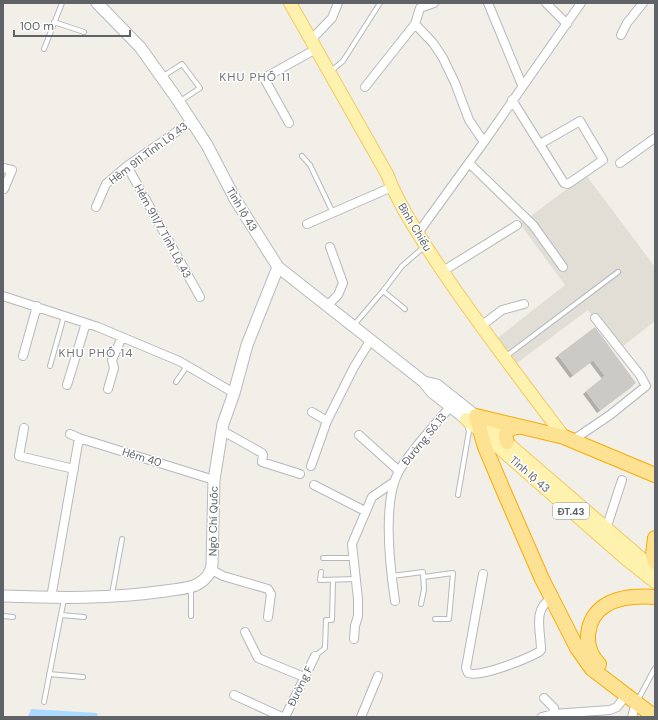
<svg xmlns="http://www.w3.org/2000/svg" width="658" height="720" font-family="'DM Sans',sans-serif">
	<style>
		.education { fill: #e1ded6 }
		.water { fill: #aadaff }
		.building { fill: #cccac5; filter: url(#shadow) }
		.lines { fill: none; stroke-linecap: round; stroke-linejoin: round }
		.lane-casing { stroke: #b5b8bc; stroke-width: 6 }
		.street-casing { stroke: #b5b8bc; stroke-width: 10 }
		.secondary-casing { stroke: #b6babf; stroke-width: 13 }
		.primary-casing { stroke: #f2c960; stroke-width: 14 }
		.highway-casing { stroke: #f9ab00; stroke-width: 16 }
		.lane { stroke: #fff; stroke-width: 4 }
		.street { stroke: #fff; stroke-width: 8 }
		.secondary { stroke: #fff; stroke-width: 11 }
		.primary { stroke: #fff2af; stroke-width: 12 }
		.highway { stroke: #fde293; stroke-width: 14 }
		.labels { text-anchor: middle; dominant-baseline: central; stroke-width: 3; stroke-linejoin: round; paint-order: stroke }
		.shield { fill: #fff; stroke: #8f9295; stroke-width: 1 }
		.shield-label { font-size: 10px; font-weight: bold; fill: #5f6368 }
		.street-label { font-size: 11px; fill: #5f6368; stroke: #fff }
		.neighbourhood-label { font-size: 12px; letter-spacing: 1px; fill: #70757a; stroke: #fff }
	</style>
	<defs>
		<filter id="shadow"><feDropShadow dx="-3" dy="3" stdDeviation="0" flood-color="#0004"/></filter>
	</defs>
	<rect width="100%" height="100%" fill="#f1efe8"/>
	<path class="education" d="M586,175L655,267V321L618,350L588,310L513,366L495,340L565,285L520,224Z"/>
	<path class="water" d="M31,709L97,713L98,717H28Z"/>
	<path class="building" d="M595,327L636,383L600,410L586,391L605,376L593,360L573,375L558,355Z"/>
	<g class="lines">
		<g class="lane-casing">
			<path id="lane" d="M54,22L84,32
				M44,49L62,3
				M330,72L343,61L380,3
				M162,77L182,64L200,88L179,102
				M302,156L310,165L333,213
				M383,291L402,266L424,247
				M354,325L383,291L405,309
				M505,357L618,272
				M50,366L64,316
				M176,382L187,366
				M458,495L469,431L467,425
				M323,558H353
				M321,572L320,580L357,579
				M392,576L423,572L424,590L421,604
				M423,577L453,573L449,619H435
				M191,588V616
				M112,594L122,539
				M61,615L84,617
				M3,616L13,617
				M315,656L325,648L326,620H332L333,581
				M49,674L83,677
				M640,696L655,668
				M44,702L64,599"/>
		</g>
		<g class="street-casing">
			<path id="street" d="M488,3L522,85
				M546,3L567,24
				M415,24L433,43L443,58L455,83L469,120L484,142
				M621,35L627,23L643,3
				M311,40L332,18L338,3
				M365,87L415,24L420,8L434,3
				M512,100L564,183L568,184L603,160L580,121L540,144
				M289,123L264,78L316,49
				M469,163L533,225L563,267
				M620,163L655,138
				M127,166L200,297
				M3,168L12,170L4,189
				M96,207L106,184L127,166L192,121
				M307,224L392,187
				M418,233L484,142L581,3
				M443,271L517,225
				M3,296L98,327L179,361L234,393
				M327,306L338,295L343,283L330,247
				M481,326L502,310L524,304
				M23,356L37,306
				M67,385L86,323
				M108,389L114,368L112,360L122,337
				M312,412L327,421L354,367L370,341
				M24,428L19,456L74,469
				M221,430L262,453L263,455L262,462L300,474
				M70,434L79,438L214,480
				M359,435L399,471
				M573,440L610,415L646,386L640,375L595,318
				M311,466L327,421
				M314,485L365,511
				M606,529L622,480
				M212,570L223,576L268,589L271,594L268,617
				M483,574L466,668L468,673C480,678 526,659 539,652L541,650C541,631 532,609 552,598
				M51,598L79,438
				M395,601C390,567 382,501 399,471C411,450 434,426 450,407
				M245,632L258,658L304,677
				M354,639L355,626L358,616V599L352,544L372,497L394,482
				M234,695L282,717
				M544,698L554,708L553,714L610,710L617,707L626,695
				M285,717L315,656
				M361,717L378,676
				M542,717L553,714
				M632,717L636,702"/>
		</g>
		<g class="secondary-casing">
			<path id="secondary" d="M97,3L140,47L175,96L207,145L235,199L278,267L424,382L432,392L466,419
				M424,382L437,385L476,416
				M3,596C58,598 111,599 165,591C176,589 189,589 198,584C205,580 211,573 212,565L214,480L223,424L234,393L247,345L278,267"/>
		</g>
		<g class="primary-casing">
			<path id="primary" d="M290,3L387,174C399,206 419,235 437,263C477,323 521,380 564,437
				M476,416L655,570
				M466,419L627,560L655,582"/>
		</g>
		<g class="highway-casing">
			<path id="highway" d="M507,442C503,433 508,428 518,427
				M655,538L653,555L655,562
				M599,664C582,648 585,617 606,605C619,597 640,596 655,597
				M655,717L592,669L577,648L542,579L504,492L485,447L476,416L564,437L655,475"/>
		</g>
		<use href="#lane" class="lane"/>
		<use href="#street" class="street"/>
		<use href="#secondary" class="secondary"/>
		<use href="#primary" class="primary"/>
		<use href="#highway" class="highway"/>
	</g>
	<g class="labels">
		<rect class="shield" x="553" y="503" width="36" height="16" rx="3"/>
		<g class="shield-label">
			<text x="571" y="511">ĐT.43</text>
		</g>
		<g class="street-label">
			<text transform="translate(148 153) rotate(-37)">Hẻm 911 Tỉnh Lộ 43</text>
			<text transform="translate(242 209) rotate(59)">Tỉnh lộ 43</text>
			<text transform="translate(415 227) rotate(59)">Bình Chiểu</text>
			<text transform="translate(163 231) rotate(61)">Hẻm 911/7 Tỉnh Lộ 43</text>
			<text transform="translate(424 439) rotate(-51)">Đường Số 13</text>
			<text transform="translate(142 457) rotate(17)">Hẻm 40</text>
			<text transform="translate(530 474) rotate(41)">Tỉnh lộ 43</text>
			<text transform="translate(213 521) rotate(-89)">Ngô Chí Quốc</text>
			<text transform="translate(300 686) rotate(-64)">Đường F</text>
		</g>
		<g class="neighbourhood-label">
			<text x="255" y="77">KHU PHỐ 11</text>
			<text x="96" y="353">KHU PHỐ 14</text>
		</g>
	</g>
	<rect width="658" height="720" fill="none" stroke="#5f6368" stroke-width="8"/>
	<path d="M14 30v6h116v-6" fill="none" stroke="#5f6368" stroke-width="2"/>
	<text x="20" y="30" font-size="12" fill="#5f6368" stroke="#ffffff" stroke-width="3" paint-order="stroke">100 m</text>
</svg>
